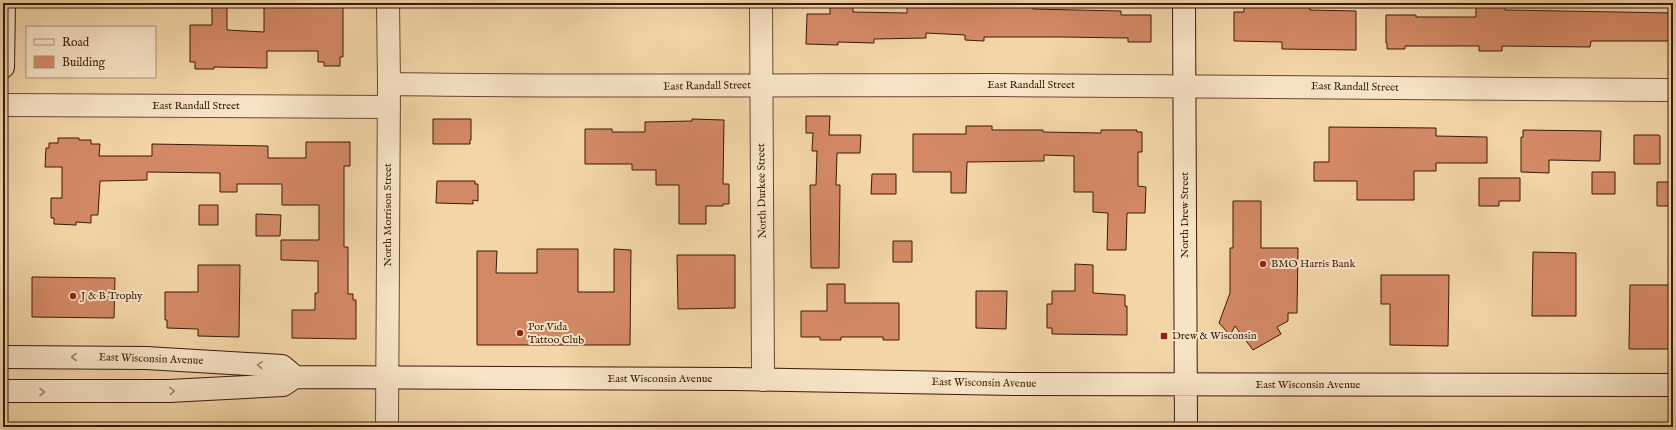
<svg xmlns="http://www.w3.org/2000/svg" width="1676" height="430" font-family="'IM FELL English',serif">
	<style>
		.building { fill: #d48966; stroke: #3c190a }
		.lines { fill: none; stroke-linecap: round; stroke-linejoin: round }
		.street-casing { stroke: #6a4832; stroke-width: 24 }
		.secondary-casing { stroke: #3c190a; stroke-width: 24 }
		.street { stroke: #f7e4c6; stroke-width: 22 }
		.secondary { stroke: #f7e4c6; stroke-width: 22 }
		.oneway { stroke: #a38971 }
		.poi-dot { fill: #8f2418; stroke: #f7e4c6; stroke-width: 1.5 }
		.labels { text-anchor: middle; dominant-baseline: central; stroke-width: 4; stroke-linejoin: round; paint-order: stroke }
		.street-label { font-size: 11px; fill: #3c190a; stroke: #f7e4c6 }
		.poi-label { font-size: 11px; fill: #3c190a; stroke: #f7e4c6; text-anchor: start }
	</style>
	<rect width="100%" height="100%" fill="#f3d5a8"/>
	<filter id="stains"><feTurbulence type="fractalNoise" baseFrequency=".005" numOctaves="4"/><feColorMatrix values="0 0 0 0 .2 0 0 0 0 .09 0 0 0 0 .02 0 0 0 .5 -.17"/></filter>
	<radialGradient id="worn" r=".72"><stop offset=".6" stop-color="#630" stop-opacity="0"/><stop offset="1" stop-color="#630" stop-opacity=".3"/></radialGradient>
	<path class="building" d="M212,3H227V30L264,32V3H343V57H340V66H324V62H318V51H267V68L214,67V69H195V62H190V25H212Z
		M830,3H853V12L907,13V6H964V3H1033V9L1121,11V15H1151V42H1128V38L1062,37H984V41L965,40V35L926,33V38L874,39V43L838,42V45L806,44L807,14H830Z
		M1244,3H1310V10L1356,11V50L1282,49V42L1234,41V12H1244Z
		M1476,4L1505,5V10L1673,13V41H1591L1590,47L1502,46V51H1479V46H1405V49H1387V43H1386V15H1416V17H1476Z
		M806,116H830L829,135H861L860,153H837L836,185H840L839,268H811L810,185H816L817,151H812L813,133H806Z
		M433,119H471V140H470V144H433Z
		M692,119L724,120L723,184H729V204H723V206H706V224H679V185H656V170H632V164H585V129H612V132H645V122L692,121Z
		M966,126H992V130H1043V132L1101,133V130H1137V132H1142V152H1138V186L1146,187L1145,213H1127L1126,250H1107L1108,213L1093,212V192H1074V156L1044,155V161L967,162L966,193H951V172H913V134H966Z
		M1329,127L1436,128V136L1487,137V163H1436V171H1414V200H1357V181H1314V162H1329Z
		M1523,130L1601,131L1600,161L1549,160V173L1521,172V137H1523Z
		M1634,135H1659L1660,136V164H1634Z
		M58,138H79V140H91V144H100L99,156H152V144L268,146V158H306V142H350V166H344V247H348V294H353V300H356V339L292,338V310H315V293H318V261L281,260V240H319V205H282V184H237V192H220V173L147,172V180L100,181L98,215H91V223L76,222V225L54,224V218H51V198H62V167H45L46,148H49V143H58Z
		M1592,172H1615V194H1592Z
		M872,174H896V194H871Z
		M1479,178H1520V201H1499V206H1479Z
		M437,181H475V184H478V201L473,200V204L436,203Z
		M1657,182H1673V206H1657Z
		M1233,201H1261V248H1298L1297,313H1288V321L1277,327L1281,334L1253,350L1235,326L1230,335L1219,323L1230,293V248H1233Z
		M199,205H218V225H199Z
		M256,214L281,215L280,236H256Z
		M893,241H912V262H893Z
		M537,249H578V292H614V249L631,250L630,345H477V251H497L496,273H537Z
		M1533,252L1576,253V316H1532Z
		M677,255H735V308L678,309Z
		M1075,264L1093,265V293L1125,295V306H1127V335L1052,334V328H1047V304H1052V291H1075Z
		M198,265H240L239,337L198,336V329L167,328V320H165V292H198Z
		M1381,275H1449L1448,346L1390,345V304H1381Z
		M32,277L115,278L114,318L32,317Z
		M827,284H845V303H899V340H883V337H841V340H820V337H801V311H827Z
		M1630,285H1673V349H1629Z
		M976,291H1007L1006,329L976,328Z"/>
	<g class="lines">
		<g class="street-casing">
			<path id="street" d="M761,3L763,380
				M389,84C592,87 794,85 996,85C1221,85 1447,88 1673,90
				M3,105L389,107
				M387,427L389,84L388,3"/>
		</g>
		<g class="secondary-casing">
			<path id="secondary" d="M1184,3L1186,427
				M3,67L4,3
				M3,357L146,358L282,366L295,377
				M3,391H169L283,385L295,377L733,379L1014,384L1673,385"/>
		</g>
		<use href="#street" class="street"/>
		<use href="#secondary" class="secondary"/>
	</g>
	<defs><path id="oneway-chevron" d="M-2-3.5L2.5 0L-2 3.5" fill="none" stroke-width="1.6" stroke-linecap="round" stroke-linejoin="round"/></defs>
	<g class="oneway">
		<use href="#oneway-chevron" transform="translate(74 357) rotate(180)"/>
		<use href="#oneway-chevron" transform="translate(260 365) rotate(-177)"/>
		<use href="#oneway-chevron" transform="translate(172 391) rotate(-3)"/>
		<use href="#oneway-chevron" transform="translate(42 392)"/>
	</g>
	<g class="poi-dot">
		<circle cx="1263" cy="264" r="4"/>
		<circle cx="73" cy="296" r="4"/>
		<circle cx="520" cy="333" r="4"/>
		<rect x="1160" y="332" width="8" height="8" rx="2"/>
	</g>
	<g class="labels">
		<g class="street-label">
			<text x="1031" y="85">East Randall Street</text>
			<text transform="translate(707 86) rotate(-1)">East Randall Street</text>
			<text transform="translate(1355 87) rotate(1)">East Randall Street</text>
			<text x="196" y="106">East Randall Street</text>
			<text transform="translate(762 191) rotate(-91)">North Durkee Street</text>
			<text transform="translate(388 215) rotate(-90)">North Morrison Street</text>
			<text transform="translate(1185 215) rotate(-90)">North Drew Street</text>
			<text transform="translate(151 359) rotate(2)">East Wisconsin Avenue</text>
			<text x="660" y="379">East Wisconsin Avenue</text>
			<text transform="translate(984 383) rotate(1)">East Wisconsin Avenue</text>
			<text x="1308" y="385">East Wisconsin Avenue</text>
		</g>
		<g class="poi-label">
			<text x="1271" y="264">BMO Harris Bank</text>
			<text x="81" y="296">J &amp; B Trophy</text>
			<text x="528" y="327">Por Vida<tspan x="528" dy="13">Tattoo Club</tspan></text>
			<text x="1172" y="336">Drew &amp; Wisconsin</text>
		</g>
	</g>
	<rect width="1676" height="430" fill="none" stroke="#f3d5a8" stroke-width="16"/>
	<rect x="4" y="4" width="1668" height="422" fill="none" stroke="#3c190a" stroke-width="2"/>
	<rect x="8" y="8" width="1660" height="414" fill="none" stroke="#3c190a"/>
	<rect x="26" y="26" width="130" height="52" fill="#f7e4c6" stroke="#ac937b"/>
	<rect x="34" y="39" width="20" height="6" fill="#f7e4c6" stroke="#ac937b"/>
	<text x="62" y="46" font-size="12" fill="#3c190a">Road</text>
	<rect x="34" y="56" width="20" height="12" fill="#d48966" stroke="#ac937b"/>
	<text x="62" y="66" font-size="12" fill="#3c190a">Building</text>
	<rect width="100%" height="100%" filter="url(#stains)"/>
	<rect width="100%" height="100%" fill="url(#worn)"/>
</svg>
